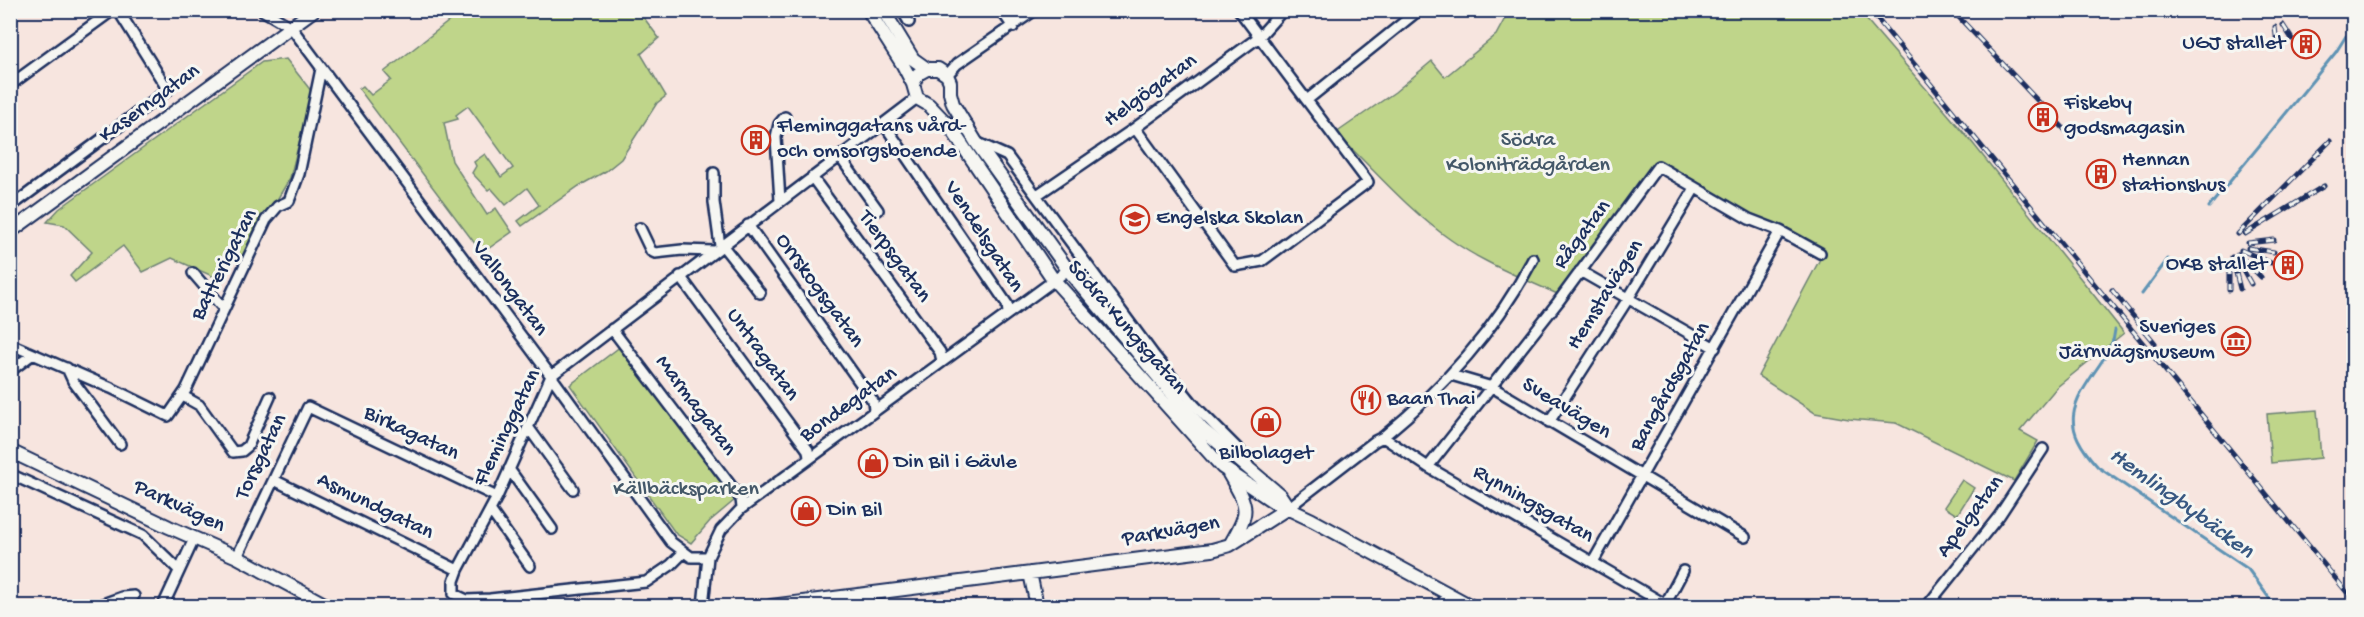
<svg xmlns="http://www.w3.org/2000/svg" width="2364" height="617" font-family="'Gochi Hand',sans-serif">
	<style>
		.green { fill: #bfd58a; stroke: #6d8274; stroke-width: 1.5 }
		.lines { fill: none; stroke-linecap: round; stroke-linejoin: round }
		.stream { stroke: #5f93b4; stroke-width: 3 }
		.minor-casing { stroke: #1b2f5e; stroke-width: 14 }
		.major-casing { stroke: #1b2f5e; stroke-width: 16 }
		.minor { stroke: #f6f6f2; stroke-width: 9 }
		.major { stroke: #f6f6f2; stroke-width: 12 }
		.rail-casing { stroke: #1b2f5e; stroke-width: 5 }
		.rail { stroke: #f6f6f2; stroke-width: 3; stroke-dasharray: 9; stroke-linecap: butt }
		.labels { text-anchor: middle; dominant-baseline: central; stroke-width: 6; stroke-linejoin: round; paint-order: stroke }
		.poi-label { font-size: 22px; fill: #1b2f5e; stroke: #f6f6f2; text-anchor: start }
		.street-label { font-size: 22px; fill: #1b2f5e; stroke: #f6f6f2 }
		.park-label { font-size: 22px; fill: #445869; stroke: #f6f6f2 }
		.water-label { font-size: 24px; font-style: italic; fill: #385882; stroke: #f6f6f2 }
	</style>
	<rect width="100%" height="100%" fill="#f7e5df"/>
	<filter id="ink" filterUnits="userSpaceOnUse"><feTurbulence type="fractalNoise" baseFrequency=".0167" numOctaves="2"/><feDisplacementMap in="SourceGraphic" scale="12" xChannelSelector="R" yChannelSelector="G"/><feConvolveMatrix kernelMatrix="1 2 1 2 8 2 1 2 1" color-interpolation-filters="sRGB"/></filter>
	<g filter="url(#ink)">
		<path class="green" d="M638,10L659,38L641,54L666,96L657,103L621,159L606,171L579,186L522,226L518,221L539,205L527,188L506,205L491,188L488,190L472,173L476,166L474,162L485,154L501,177L513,168L468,106L456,115L458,119L444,123L452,161L487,215L496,208L512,232L482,253L359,89L363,86L371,95L391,80L384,72L462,11Z
			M1509,11H1859L1971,141L2124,333L2057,387L2020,431L2038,441L2014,481L1896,423L1849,419L1815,413L1758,376L1820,259L1659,164L1562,296C1524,279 1485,264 1451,240C1408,210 1373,169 1336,133L1395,92L1432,61L1445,77L1496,35Z
			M286,59L312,92L290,178L242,259L229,258L219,279L172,258L143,272L123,246L75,282L70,276L92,252L64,225L47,222L59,209L262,62Z
			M621,346L735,500L710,521L691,543L676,534L570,385Z
			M2317,410L2321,458L2271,463L2267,414Z
			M1962,480L1974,488L1957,515L1944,507Z"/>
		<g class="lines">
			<path class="stream" d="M2353,24L2354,22
				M2209,207L2336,52L2346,36
				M2142,294L2168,259
				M2115,330C2114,343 2108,352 2100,364C2070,407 2060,425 2098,467L2248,569L2272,602L2273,606"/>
			<g class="minor-casing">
				<path id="minor" d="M262,10L291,27L551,376L671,542L691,557H708
					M902,10L909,22
					M1001,10L1013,27
					M947,75L957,64L1035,10
					M10,85L113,10
					M1307,100L1419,10
					M884,124L1007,304L1008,313
					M1135,128L1235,266L1262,261L1368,182L1239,10
					M978,143L1007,156L1153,354L1195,406L1240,451L1248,465
					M840,157L878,210
					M714,173V202L720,246
					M812,177L940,352L942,361
					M1037,195L1135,128L1259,37L1283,10
					M780,201L776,137L779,124L785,117
					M10,207L168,90L118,10
					M748,225L873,401L874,410
					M640,228L651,251L655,253L682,250L714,251
					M722,245L760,293
					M1580,271L1715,348
					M193,273L224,309
					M680,276L808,450L809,458
					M612,329L741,499L742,508
					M10,344L111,388L168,416L186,390L266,220L278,206L289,201L299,174L321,69
					M67,368L73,381L120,444
					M10,371L33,354
					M1451,375L1492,387L1745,537
					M183,396L199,405L233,452L242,451L248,446L270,397
					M1549,422L1628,299L1695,188
					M528,427L573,489
					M1383,437L1428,467L1668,606
					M1428,467L1558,302L1658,166L1749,219L1780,231L1820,253
					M509,469L552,529
					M10,474L143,535L179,570
					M274,480L458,570
					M1288,508L1375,441L1383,437C1446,385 1495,331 1533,259
					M490,510L530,566
					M684,552L671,565L646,582L490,599L467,600L454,594V581L458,570L497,497L551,376L917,98
					M237,557L308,407L497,497
					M1593,562L1780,231
					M1665,605L1683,571
					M97,606L122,597L134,596
					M163,606L194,539
					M703,606L708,557L721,530L742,508L1068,270
					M1440,606L1449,594
					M1927,606L1999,516L2043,449"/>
			</g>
			<g class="major-casing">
				<path id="major" d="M868,10L903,65L913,84L917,98L929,105L950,127L1053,279L1222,467L1274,502L1312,520L1471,606
					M883,10L913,59L927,69
					M913,84L918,74L927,69H938L947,75L950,82V93L953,104L976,142L1068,270L1202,429L1280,495L1288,507
					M10,232L314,10
					M10,451L169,527L237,557L328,606
					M1229,474C1249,509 1250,510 1230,545
					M1030,573L1037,606
					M771,606L1212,550L1230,545L1288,508"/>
			</g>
			<use href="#minor" class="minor"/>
			<use href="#major" class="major"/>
			<g class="rail-casing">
				<path id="rail" d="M1870,10L2354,601
					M1952,10L2068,133
					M2288,15H2305
					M2283,25L2292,39
					M2275,27L2277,44
					M2238,234L2330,141
					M2245,234L2324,186
					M2248,243L2274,240
					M2248,248L2274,252
					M2241,250L2271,263
					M2238,254L2261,277
					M2232,257L2240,289
					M2238,261L2251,284
					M2229,266V290
					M2112,290L2155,343"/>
			</g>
			<use href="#rail" class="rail"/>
		</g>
	</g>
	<defs>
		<g id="building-ring" transform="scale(1.5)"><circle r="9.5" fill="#f6f6f2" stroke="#c8321e" stroke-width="1.5"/><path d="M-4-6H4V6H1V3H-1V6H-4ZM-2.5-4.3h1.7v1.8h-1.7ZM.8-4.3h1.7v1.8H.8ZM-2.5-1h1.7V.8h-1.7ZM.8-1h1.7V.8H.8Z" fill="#c8321e"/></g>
		<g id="school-ring" transform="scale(1.5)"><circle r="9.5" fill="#f6f6f2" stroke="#c8321e" stroke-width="1.5"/><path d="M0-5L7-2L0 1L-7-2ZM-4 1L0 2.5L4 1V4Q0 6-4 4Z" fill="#c8321e"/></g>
		<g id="museum-ring" transform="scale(1.5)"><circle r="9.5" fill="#f6f6f2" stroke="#c8321e" stroke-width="1.5"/><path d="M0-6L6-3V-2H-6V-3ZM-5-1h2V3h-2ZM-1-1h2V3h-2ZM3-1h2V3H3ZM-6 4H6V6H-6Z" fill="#c8321e"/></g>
		<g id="restaurant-ring" transform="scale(1.5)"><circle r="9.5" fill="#f6f6f2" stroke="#c8321e" stroke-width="1.5"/><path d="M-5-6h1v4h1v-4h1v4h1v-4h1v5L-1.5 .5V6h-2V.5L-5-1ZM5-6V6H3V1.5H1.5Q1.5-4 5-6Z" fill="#c8321e"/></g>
		<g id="shop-ring" transform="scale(1.5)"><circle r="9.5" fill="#f6f6f2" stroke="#c8321e" stroke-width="1.5"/><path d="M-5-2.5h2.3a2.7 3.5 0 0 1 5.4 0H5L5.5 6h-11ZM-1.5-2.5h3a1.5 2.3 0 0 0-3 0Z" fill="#c8321e"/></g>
	</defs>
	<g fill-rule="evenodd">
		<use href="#building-ring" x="2306" y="44"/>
		<use href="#building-ring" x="2043" y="117"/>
		<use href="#building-ring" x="756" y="140"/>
		<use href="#building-ring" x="2101" y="174"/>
		<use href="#school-ring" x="1135" y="219"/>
		<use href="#building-ring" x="2288" y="265"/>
		<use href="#museum-ring" x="2236" y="341"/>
		<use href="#restaurant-ring" x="1366" y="400"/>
		<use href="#shop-ring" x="1266" y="422"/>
		<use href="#shop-ring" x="873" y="463"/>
		<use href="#shop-ring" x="806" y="511"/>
	</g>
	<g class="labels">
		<g class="poi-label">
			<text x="2285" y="44" text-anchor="end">UGJ stallet</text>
			<text x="2064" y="104">Fiskeby<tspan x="2064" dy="25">godsmagasin</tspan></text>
			<text x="777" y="127">Fleminggatans vård-<tspan x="777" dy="25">och omsorgsboende</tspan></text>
			<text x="2122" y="161">Hennan<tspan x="2122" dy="25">stationshus</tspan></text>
			<text x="1156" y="219">Engelska Skolan</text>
			<text x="2267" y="265" text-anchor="end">OKB stallet</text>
			<text x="2215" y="328" text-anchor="end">Sveriges<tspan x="2215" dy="25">Järnvägsmuseum</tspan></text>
			<text x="1387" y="400">Baan Thai</text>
			<text x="1266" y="454" text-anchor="middle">Bilbolaget</text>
			<text x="894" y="463">Din Bil i Gävle</text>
			<text x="827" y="511">Din Bil</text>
		</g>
		<g class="street-label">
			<text transform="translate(1151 91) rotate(-36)">Helgögatan</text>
			<text transform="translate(150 104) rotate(-36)">Kaserngatan</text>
			<text transform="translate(1583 235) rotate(-53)">Rågatan</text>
			<text transform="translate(983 237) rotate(57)">Vendelsgatan</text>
			<text transform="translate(894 257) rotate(54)">Tierpsgatan</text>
			<text transform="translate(225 265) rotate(-63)">Batterigatan</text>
			<text transform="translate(509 289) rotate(53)">Vallongatan</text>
			<text transform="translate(819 291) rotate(54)">Orrskogsgatan</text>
			<text transform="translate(1606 295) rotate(-58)">Hemstavägen</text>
			<text transform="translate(1126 328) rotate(49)">Södra Kungsgatan</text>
			<text transform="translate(762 355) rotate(54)">Untragatan</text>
			<text transform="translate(1671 387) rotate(-61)">Bangårdsgatan</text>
			<text transform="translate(849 405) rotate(-36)">Bondegatan</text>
			<text transform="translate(695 406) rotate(53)">Marmagatan</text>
			<text transform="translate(1566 409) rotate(31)">Sveavägen</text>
			<text transform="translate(508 428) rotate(-64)">Fleminggatan</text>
			<text transform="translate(411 434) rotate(25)">Birkagatan</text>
			<text transform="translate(262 457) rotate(-64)">Torsgatan</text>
			<text transform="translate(1533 505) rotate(30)">Rynningsgatan</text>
			<text transform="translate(179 507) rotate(25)">Parkvägen</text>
			<text transform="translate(375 507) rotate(26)">Asmundgatan</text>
			<text transform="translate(1971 517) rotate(-53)">Apelgatan</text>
			<text transform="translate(1171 532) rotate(-10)">Parkvägen</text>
		</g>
		<g class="park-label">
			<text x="1528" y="141">Södra<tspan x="1528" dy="25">Koloniträdgården</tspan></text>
			<text x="686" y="490">Källbäcksparken</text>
		</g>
		<g class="water-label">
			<text transform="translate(2181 504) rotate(36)">Hemlingbybäcken</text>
		</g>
	</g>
	<rect width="2364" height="617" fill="none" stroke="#f6f6f2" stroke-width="36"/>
	<rect x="18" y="18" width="2328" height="581" fill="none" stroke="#1b2f5e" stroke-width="2" filter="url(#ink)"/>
</svg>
